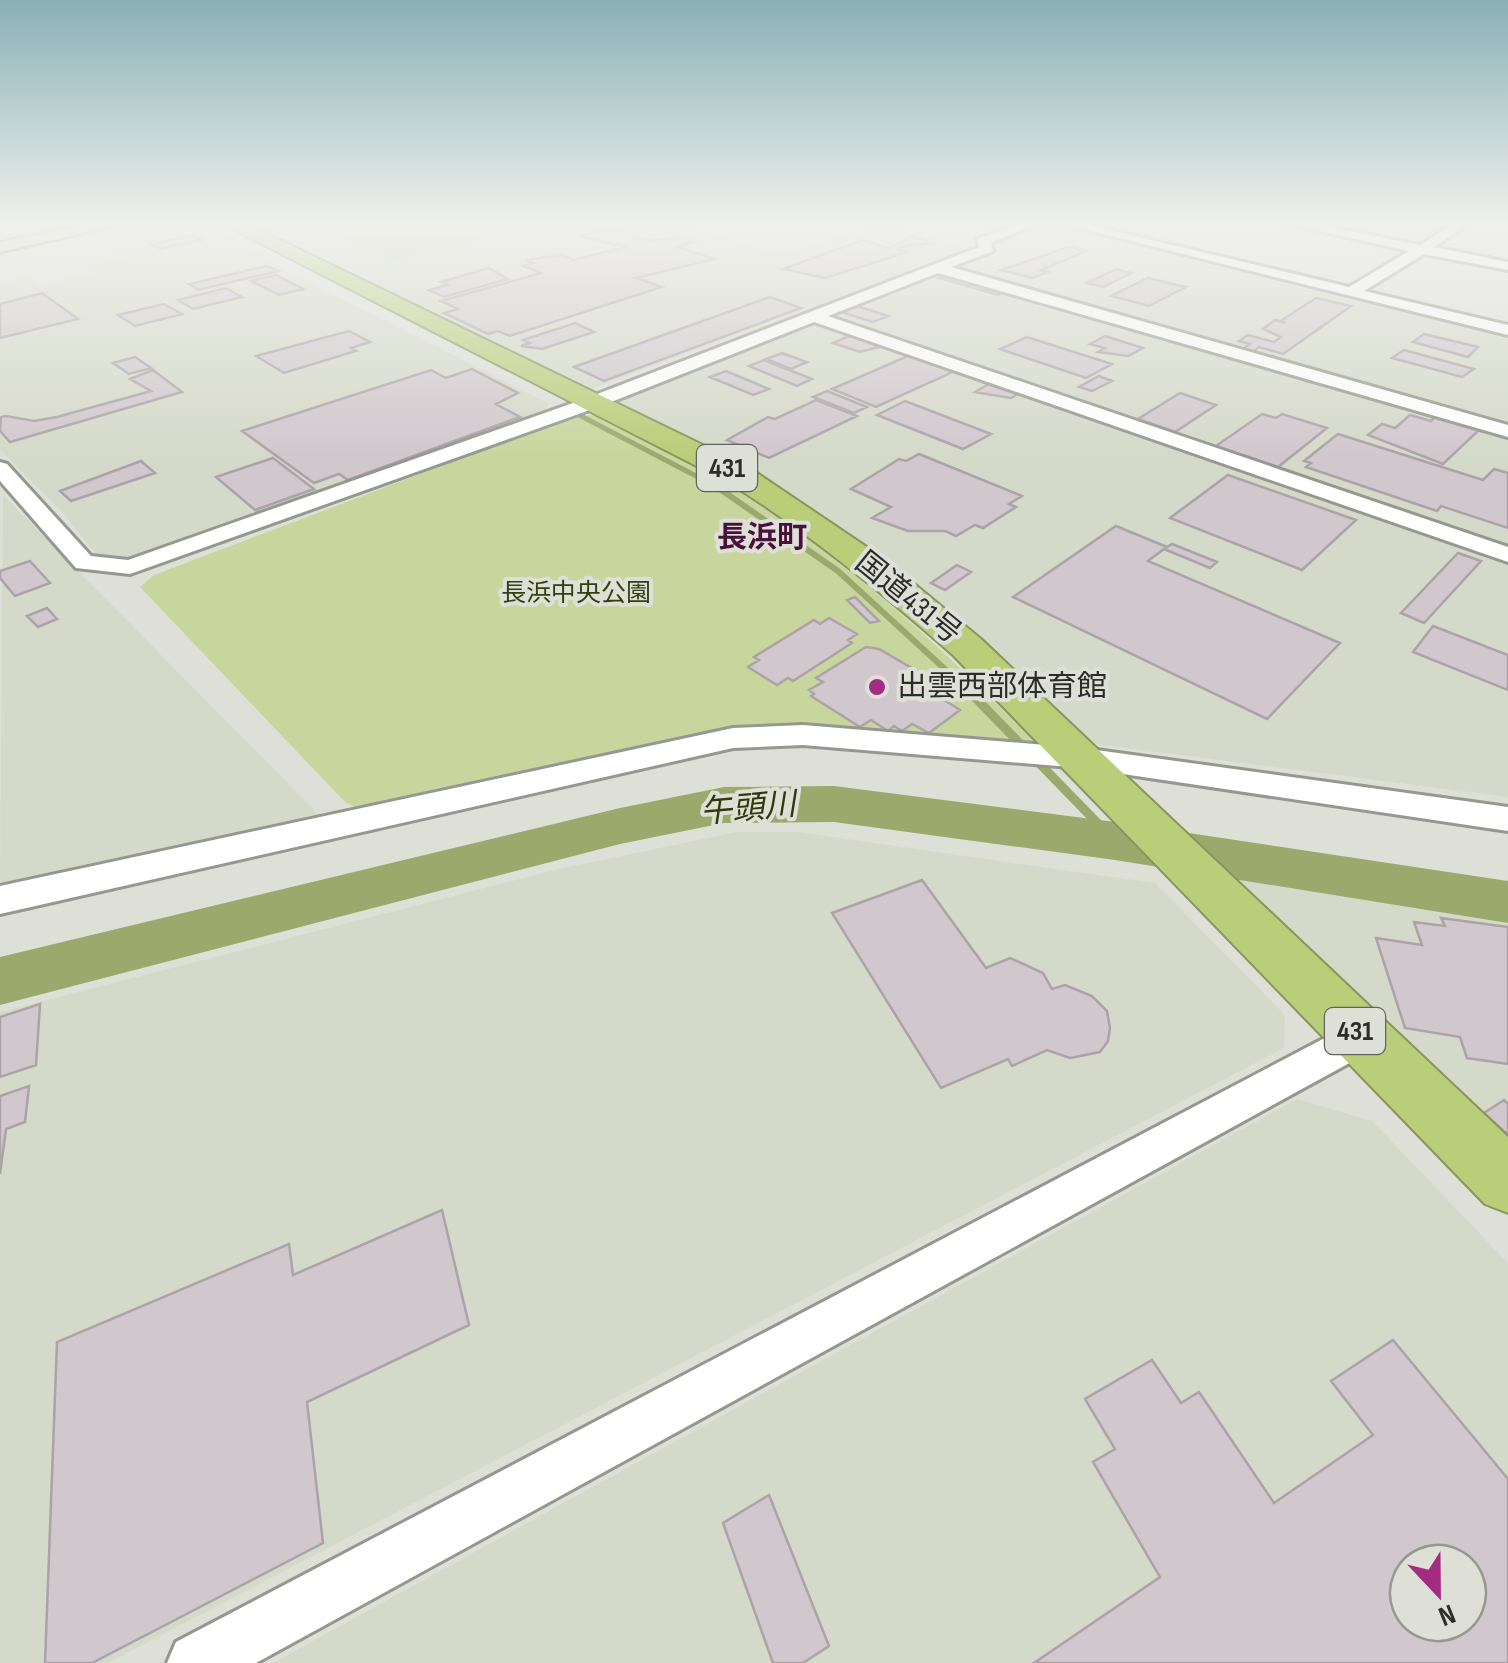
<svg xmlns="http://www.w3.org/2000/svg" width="1508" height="1663" font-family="'Sofia Sans Condensed','Noto Sans JP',sans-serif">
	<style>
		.built { fill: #d5d9c9; fill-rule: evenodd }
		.green { fill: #c8d69d }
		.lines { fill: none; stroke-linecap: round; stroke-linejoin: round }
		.stream-far2 { stroke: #9ba96c; stroke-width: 5 }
		.stream-far1 { stroke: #9ba96c; stroke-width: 6 }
		.stream { stroke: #9ba96c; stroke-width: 9 }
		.river { fill: #9ba96c; fill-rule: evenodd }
		.building { fill: #d1c8cd; stroke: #aba3a8; stroke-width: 2.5; fill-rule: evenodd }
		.minor-casing { stroke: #969890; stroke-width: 6 }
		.major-casing { stroke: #88955d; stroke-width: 5 }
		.highway-casing { stroke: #88955d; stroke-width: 4 }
		.minor { fill: #fff; fill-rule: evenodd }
		.major { fill: #d6e1af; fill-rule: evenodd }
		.highway { fill: #bacd79; fill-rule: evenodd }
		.poi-dot { fill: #a32b82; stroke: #dee0d8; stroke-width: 4 }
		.labels { text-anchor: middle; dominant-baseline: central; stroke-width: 8; stroke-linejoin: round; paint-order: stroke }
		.far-park-label { font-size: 25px; fill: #353e0f; stroke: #dee0d8 }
		.shield { fill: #dee0d8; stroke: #61635e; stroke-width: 2.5 }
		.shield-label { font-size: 28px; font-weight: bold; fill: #2c2d2a }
		.far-quarter-label { font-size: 30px; font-weight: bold; fill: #491039; stroke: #dee0d8 }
		.street-label { font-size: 30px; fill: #2c2d2a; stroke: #dee0d8 }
		.poi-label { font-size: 30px; fill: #2c2d2a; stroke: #dee0d8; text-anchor: start }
		.water-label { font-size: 32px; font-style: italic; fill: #303807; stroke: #dee0d8 }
	</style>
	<rect width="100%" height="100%" fill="#dee0d8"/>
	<path class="built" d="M137,223H209L286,271L548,403L546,409L143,558L121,563L99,558L61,511L0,450V283L28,277L39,285L95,272L88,265L128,259L84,233Z
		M294,223H679L779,255L887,223L968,249L592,389H578L256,231Z
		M1041,223L1508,334V426L948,267L994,249L988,242Z
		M935,274H944L1508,435V551L830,316V312Z
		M799,324H826L1508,564V797L1094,744L839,532L607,405L611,398Z
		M3,495L318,814L0,886Z
		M737,832H798L1155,883L1285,1015L1284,1048L108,1663H0V1012L563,868Z
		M1234,877L1508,918V1135Z
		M1297,1099L1372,1121L1508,1263V1663H273ZM1408,1563H1468V1623H1408Z"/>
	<path class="green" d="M372,223H542L394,260L332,232Z
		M593,415C768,489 907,610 1037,745L767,726L663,744L360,810L344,801L140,587L154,575L518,437L572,417Z"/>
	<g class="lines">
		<path class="stream-far2" d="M579,415L721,489"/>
		<path class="stream-far1" d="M717,487L838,571L959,682"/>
		<path class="stream" d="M957,679L1115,841"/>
		<path class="river" d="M834,786L1115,822L1508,881V923L1115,860L834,822L724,823L620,844L0,1005V957L620,808L724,787Z"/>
	</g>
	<path class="building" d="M611,228L650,241L679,237L695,242L678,247L715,259L636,278L662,287L510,336L498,331L488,334L444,313L458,309L441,301L541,273L524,266L534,263L525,260L562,255L573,260L626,247L581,236Z
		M192,235L202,240L161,249L152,244Z
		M912,236L935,244L909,245L898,249L908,252L825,278L783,269L863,240L889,248Z
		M1069,247L1086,251L1041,270L1048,272L1032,278L1001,270Z
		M267,266L278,271L198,290L189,284Z
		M489,268L508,279L444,297L429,290L448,285L441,282Z
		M1116,269L1131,273L1103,287L1087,283Z
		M276,275L304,289L279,295L251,281Z
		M946,275L1005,292L998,295L939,278Z
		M1148,278L1186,287L1149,306L1111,296Z
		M226,288L242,297L193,309L178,300Z
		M42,293L78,319L0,338V304Z
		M770,297L801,308L604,381L574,367Z
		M1316,298L1351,306L1283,354L1259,347L1251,353L1241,350L1250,344L1239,341L1248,335L1274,342L1281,337L1263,329L1275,320L1285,323L1282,320Z
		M164,304L182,314L135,326L118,315Z
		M846,307H860L888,316L873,322L838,311Z
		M575,323L594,332L542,349L521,346L530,343L523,340Z
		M349,331L370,342L351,348L356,351L284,373L256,356Z
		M853,334L886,345L860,352L833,343Z
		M1424,334L1478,347L1468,357L1413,342Z
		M1105,336L1143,348L1128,356L1098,352L1105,348L1090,344Z
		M1027,337L1112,364L1086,378L1000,349Z
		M1404,350L1474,369L1462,377L1392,358Z
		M782,353L807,362L791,369L766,359Z
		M910,355L955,371L876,407L832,389Z
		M135,357L151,368L129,374L113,363Z
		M764,360L812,379L797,386L749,366Z
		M472,369L518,393L496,404L520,417L348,480L339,474L314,483L242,431L431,370L446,378Z
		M153,370L182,392L10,442L0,431L1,417L6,416L34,421L57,417L151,391L130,379Z
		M726,371L769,389L753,395L710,377Z
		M1099,376L1112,381L1092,391L1079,387Z
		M989,384L1018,394L1011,398L975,392Z
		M827,391L867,407L854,413L813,397Z
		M1180,393L1216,405L1175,432L1138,419Z
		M816,400L857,416L769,458L727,440L768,417L775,419Z
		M905,401L991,434L963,449L877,415Z
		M1262,414L1276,418L1282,414L1327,428L1278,467L1216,446Z
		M1410,415L1431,421L1436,416L1480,429L1443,464L1368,435L1382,424L1395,428Z
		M1338,434L1483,480L1494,469L1508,473V528L1441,506L1437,511L1306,467L1311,463L1304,461Z
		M919,454L1022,496L1009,504L1016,507L983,528L975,525L956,536L945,531H908L872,518L891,507L851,489L899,459L906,461Z
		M273,458L314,489L255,510L216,477Z
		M141,461L155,473L71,501L60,491Z
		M1228,475L1356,520L1302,570L1170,518Z
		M1116,526L1167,547L1172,544L1217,562L1210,568L1164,549L1148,561L1340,643L1267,719L1013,597Z
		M1458,553L1481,561L1424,623L1401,613Z
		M30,561L50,583L15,596L0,578V571Z
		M957,565L971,572L945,590L931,583Z
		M855,597L879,621L870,623L847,600Z
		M47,608L57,619L38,627L27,616Z
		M829,618L857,634L848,640L852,643L793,681L788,678L777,685L748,667L759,660L754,657L814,620L820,624Z
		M1433,626L1508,655V690L1413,652Z
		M866,647L879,649L946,688L954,696L946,701L960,710L929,733L912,724L902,731L894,726L888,731L871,720L860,727L811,696L814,694L809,690L823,682L816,678Z
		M922,880L986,968L1010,958L1043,973L1052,989L1065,985L1092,996L1107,1011L1110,1028L1108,1041L1100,1052L1070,1058L1047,1050L1012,1066L1008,1059L941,1088L832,913Z
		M1441,918L1508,927V1064L1467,1058L1460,1037L1405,1028L1376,938L1422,945L1414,922L1445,926Z
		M40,1004L36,1065L0,1077V1017Z
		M29,1086L25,1122L6,1129L0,1174V1096Z
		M1504,1100L1508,1104V1135L1484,1113Z
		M442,1210L469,1325L307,1402L323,1543L92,1663H45L57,1342L289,1244L293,1275Z
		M1393,1340L1508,1479V1663H1034L1160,1577L1093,1462L1115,1449L1085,1399L1152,1360L1181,1403L1199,1392L1274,1503L1373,1435L1331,1381ZM1408,1563H1468V1623H1408Z
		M769,1495L829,1646L803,1663H773L723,1523Z"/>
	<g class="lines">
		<g class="minor-casing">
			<path id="minor" d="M1021,223H1038L991,243L993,251L951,267L1508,425V437L938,273L828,316L1508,547V562L814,322L601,406L130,574L76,568L0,481V462L7,464L91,556L128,560L587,398L979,247L977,239Z
				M1059,223H1080L1349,287L1409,251L1283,223H1308L1420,245L1455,223H1470L1434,247L1508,262V270L1424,254L1364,291L1508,325V335Z
				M803,725L1082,748L1508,807V831L1082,768L803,745L733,748L0,914V886L733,728Z
				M1361,1019L1375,1025L1381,1037L1375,1049L256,1663H167L176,1642Z"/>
		</g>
		<g class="major-casing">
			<path id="major" d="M96,223H127L0,252V242Z"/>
		</g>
		<g class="highway-casing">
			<path id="highway" d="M221,223H245L748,467L883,558L981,639L1508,1137V1213L1485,1204L953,655C881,592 808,532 726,481Z"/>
		</g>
		<use href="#minor" class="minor"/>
		<use href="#major" class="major"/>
		<use href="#highway" class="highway"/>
	</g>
	<linearGradient id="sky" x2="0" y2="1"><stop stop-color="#89b0b6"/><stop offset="0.49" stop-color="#f0f1ed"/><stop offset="1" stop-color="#f0f1ed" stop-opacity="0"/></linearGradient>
	<rect width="1508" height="456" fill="url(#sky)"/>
	<circle class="poi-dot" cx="877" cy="687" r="10"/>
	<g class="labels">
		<g class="far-park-label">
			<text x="576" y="593">長浜中央公園</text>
		</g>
		<g class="shield">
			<rect x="697" y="445" width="60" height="46" rx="8"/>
			<rect x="1325" y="1008" width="60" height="46" rx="8"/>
		</g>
		<g class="shield-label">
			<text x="727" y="468">431</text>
			<text x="1355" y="1031">431</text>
		</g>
		<g class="far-quarter-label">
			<text x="762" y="538">長浜町</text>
		</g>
		<g class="street-label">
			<text transform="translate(908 598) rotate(39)">国道431号</text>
		</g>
		<g class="poi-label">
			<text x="897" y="687">出雲西部体育館</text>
		</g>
		<g class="water-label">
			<text transform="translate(748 809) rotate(-5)">午頭川</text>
		</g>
	</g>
	<g transform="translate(1438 1593) rotate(158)"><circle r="48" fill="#dee0d8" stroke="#979892" stroke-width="2.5"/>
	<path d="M0-8L18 38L0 25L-18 38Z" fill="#a32b82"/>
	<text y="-15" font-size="28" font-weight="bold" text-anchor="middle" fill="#2c2d2a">N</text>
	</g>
</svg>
